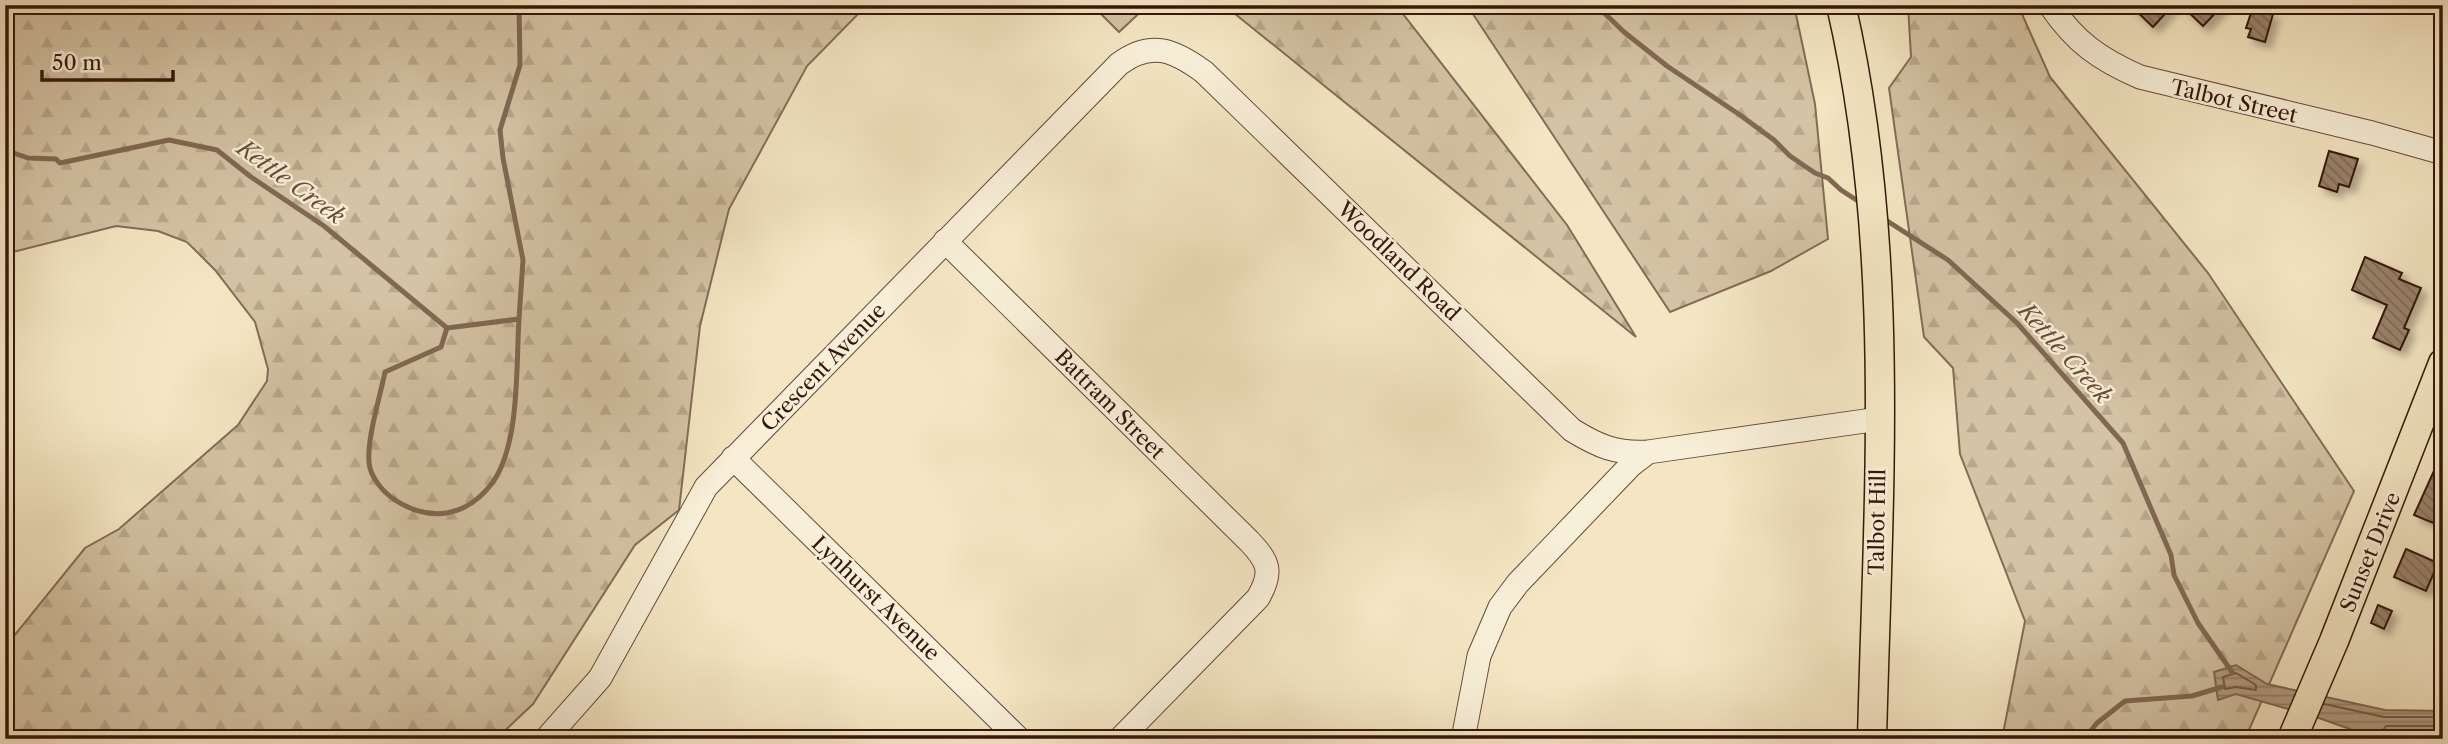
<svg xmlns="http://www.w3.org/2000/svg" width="2448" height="744" font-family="'Libre Caslon Text',serif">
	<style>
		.forest { fill: url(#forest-firs); stroke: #856c57; stroke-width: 2 }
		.water { fill: url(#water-rules); stroke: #816853; stroke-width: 2 }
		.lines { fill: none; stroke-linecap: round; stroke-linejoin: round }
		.shore { stroke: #745a47; stroke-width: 2 }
		.stream { stroke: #816853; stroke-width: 5 }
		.building { fill: url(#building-back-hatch); stroke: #36160a; stroke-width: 2; filter: url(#shadow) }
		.minor-casing { stroke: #664a38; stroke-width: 25 }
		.major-casing { stroke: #36160a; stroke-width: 31 }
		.minor { stroke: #f8efd8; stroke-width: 23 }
		.major { stroke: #f4e6c3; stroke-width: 28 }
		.labels { text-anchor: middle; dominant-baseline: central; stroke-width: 5; stroke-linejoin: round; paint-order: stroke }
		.street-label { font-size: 21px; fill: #36160a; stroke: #f8efd8 }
		.water-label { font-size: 23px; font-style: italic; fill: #684d3b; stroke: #f8efd8 }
	</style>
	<defs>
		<pattern id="forest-firs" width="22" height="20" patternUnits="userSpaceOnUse" patternTransform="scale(1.75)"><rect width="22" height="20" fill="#d4c3a4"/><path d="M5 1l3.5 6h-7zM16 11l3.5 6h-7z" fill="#b7a78c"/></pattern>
		<pattern id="water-rules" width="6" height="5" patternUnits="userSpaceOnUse" patternTransform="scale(1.75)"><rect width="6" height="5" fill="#b39f84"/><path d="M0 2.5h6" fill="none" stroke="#92816a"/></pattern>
		<pattern id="building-back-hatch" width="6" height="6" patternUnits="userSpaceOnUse" patternTransform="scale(1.75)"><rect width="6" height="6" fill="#99826a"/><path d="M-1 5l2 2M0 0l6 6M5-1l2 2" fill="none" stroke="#7e6955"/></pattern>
		<filter id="shadow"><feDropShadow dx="6" dy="6" stdDeviation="3.5" flood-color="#0004"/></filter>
	</defs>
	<rect width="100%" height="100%" fill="#f4e6c3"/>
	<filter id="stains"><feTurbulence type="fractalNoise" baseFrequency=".00286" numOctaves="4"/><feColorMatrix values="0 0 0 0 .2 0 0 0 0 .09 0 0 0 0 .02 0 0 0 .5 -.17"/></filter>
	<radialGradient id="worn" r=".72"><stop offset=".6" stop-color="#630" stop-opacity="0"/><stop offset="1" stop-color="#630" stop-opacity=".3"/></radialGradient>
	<path class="forest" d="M5,5H867L807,66L729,209L700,326L679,510L635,545L533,704L496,739H5V647L85,548L119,529L238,425L267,381L268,369L255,322L215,270L187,242L158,231L116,226L5,254Z
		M1092,5H1148L1119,32Z
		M1224,5H1396L1567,225L1636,337Z
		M1467,5H1794L1815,104L1828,239L1771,271L1670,312Z
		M1908,5H2018L2050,77L2208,273L2354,491L2245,739H2002L2025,621L1960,454L1953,368L1924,337L1889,88L1911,57Z"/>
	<path class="water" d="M2236,665L2267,684L2385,710L2443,711V737L2378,739L2316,717L2236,694L2218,700L2214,672Z"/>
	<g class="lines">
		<path class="shore" d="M2236,673L2256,685V690L2236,687L2225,689L2223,677Z
			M2324,704L2384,717H2443
			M2385,739L2384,729L2386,726H2443"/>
		<path class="stream" d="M1596,5L1624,32L1667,66L1740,115L1774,140L1790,156L1815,173L1828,178L1841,190L1861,203
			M5,150L28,158L56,159L60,163L169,140L217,150L251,177L324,226L447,328L519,319L523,260L503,158L500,130L520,65L519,5
			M1881,217L1948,260L2017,323L2123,443L2171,555L2174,575L2198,623L2232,672
			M447,328L441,347L385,372C380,397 367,438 369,462C370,477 383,492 395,500C431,523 467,517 493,482C520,443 516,366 519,319
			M2084,739L2097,723L2125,701L2192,696L2222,687"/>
	</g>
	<path class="building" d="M2130,5H2173L2153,27Z
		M2181,5H2223L2203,26Z
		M2253,7L2273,14L2265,42L2248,37L2251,29L2246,28Z
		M2329,151L2358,159L2349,187L2339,184L2337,192L2319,186Z
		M2365,257L2402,273L2399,279L2421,288L2404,328L2409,330L2400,350L2373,338L2387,305L2352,290Z
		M2443,451V527L2414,515Z
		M2406,549L2438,563L2426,591L2394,577Z
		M2378,605L2392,611L2384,629L2371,623Z"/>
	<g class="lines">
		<g class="minor-casing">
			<path id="minor" d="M2050,5C2075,42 2099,59 2140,77L2372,133L2443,153
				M945,241L1249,541C1269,562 1273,572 1258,598L1120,739
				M733,458L1019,739
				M546,739L600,678L706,487L1119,64C1151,40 1174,50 1204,72L1572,430C1598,446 1616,454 1648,452L1879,419
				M1463,739L1479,656L1500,607L1518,583L1631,465L1648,452"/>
		</g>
		<g class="major-casing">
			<path id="major" d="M1841,5C1897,247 1878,493 1872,739
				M2292,739L2334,641L2443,363"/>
		</g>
		<use href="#minor" class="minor"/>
		<use href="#major" class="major"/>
	</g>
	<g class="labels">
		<g class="street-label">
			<text transform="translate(2234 101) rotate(13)">Talbot Street</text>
			<text transform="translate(1399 261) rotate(44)">Woodland Road</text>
			<text transform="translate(823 367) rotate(-46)">Crescent Avenue</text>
			<text transform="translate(1110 404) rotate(45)">Battram Street</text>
			<text transform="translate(1877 522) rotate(-89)">Talbot Hill</text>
			<text transform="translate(2370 552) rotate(-68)">Sunset Drive</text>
			<text transform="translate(876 598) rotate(44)">Lynhurst Avenue</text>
		</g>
		<g class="water-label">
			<text transform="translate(291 182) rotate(36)">Kettle Creek</text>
			<text transform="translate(2065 353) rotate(48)">Kettle Creek</text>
		</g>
	</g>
	<rect width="2448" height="744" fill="none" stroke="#f4e6c3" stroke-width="28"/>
	<rect x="7" y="7" width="2434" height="730" fill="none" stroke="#36160a" stroke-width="3.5"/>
	<rect x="14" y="14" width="2420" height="716" fill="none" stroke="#36160a" stroke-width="2"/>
	<path d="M42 70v10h131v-10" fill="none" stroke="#36160a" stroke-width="3.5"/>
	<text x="52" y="70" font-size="21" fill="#36160a" stroke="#f8efd8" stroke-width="5" paint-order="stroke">50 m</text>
	<rect width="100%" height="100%" filter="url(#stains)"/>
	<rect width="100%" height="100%" fill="url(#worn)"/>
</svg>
